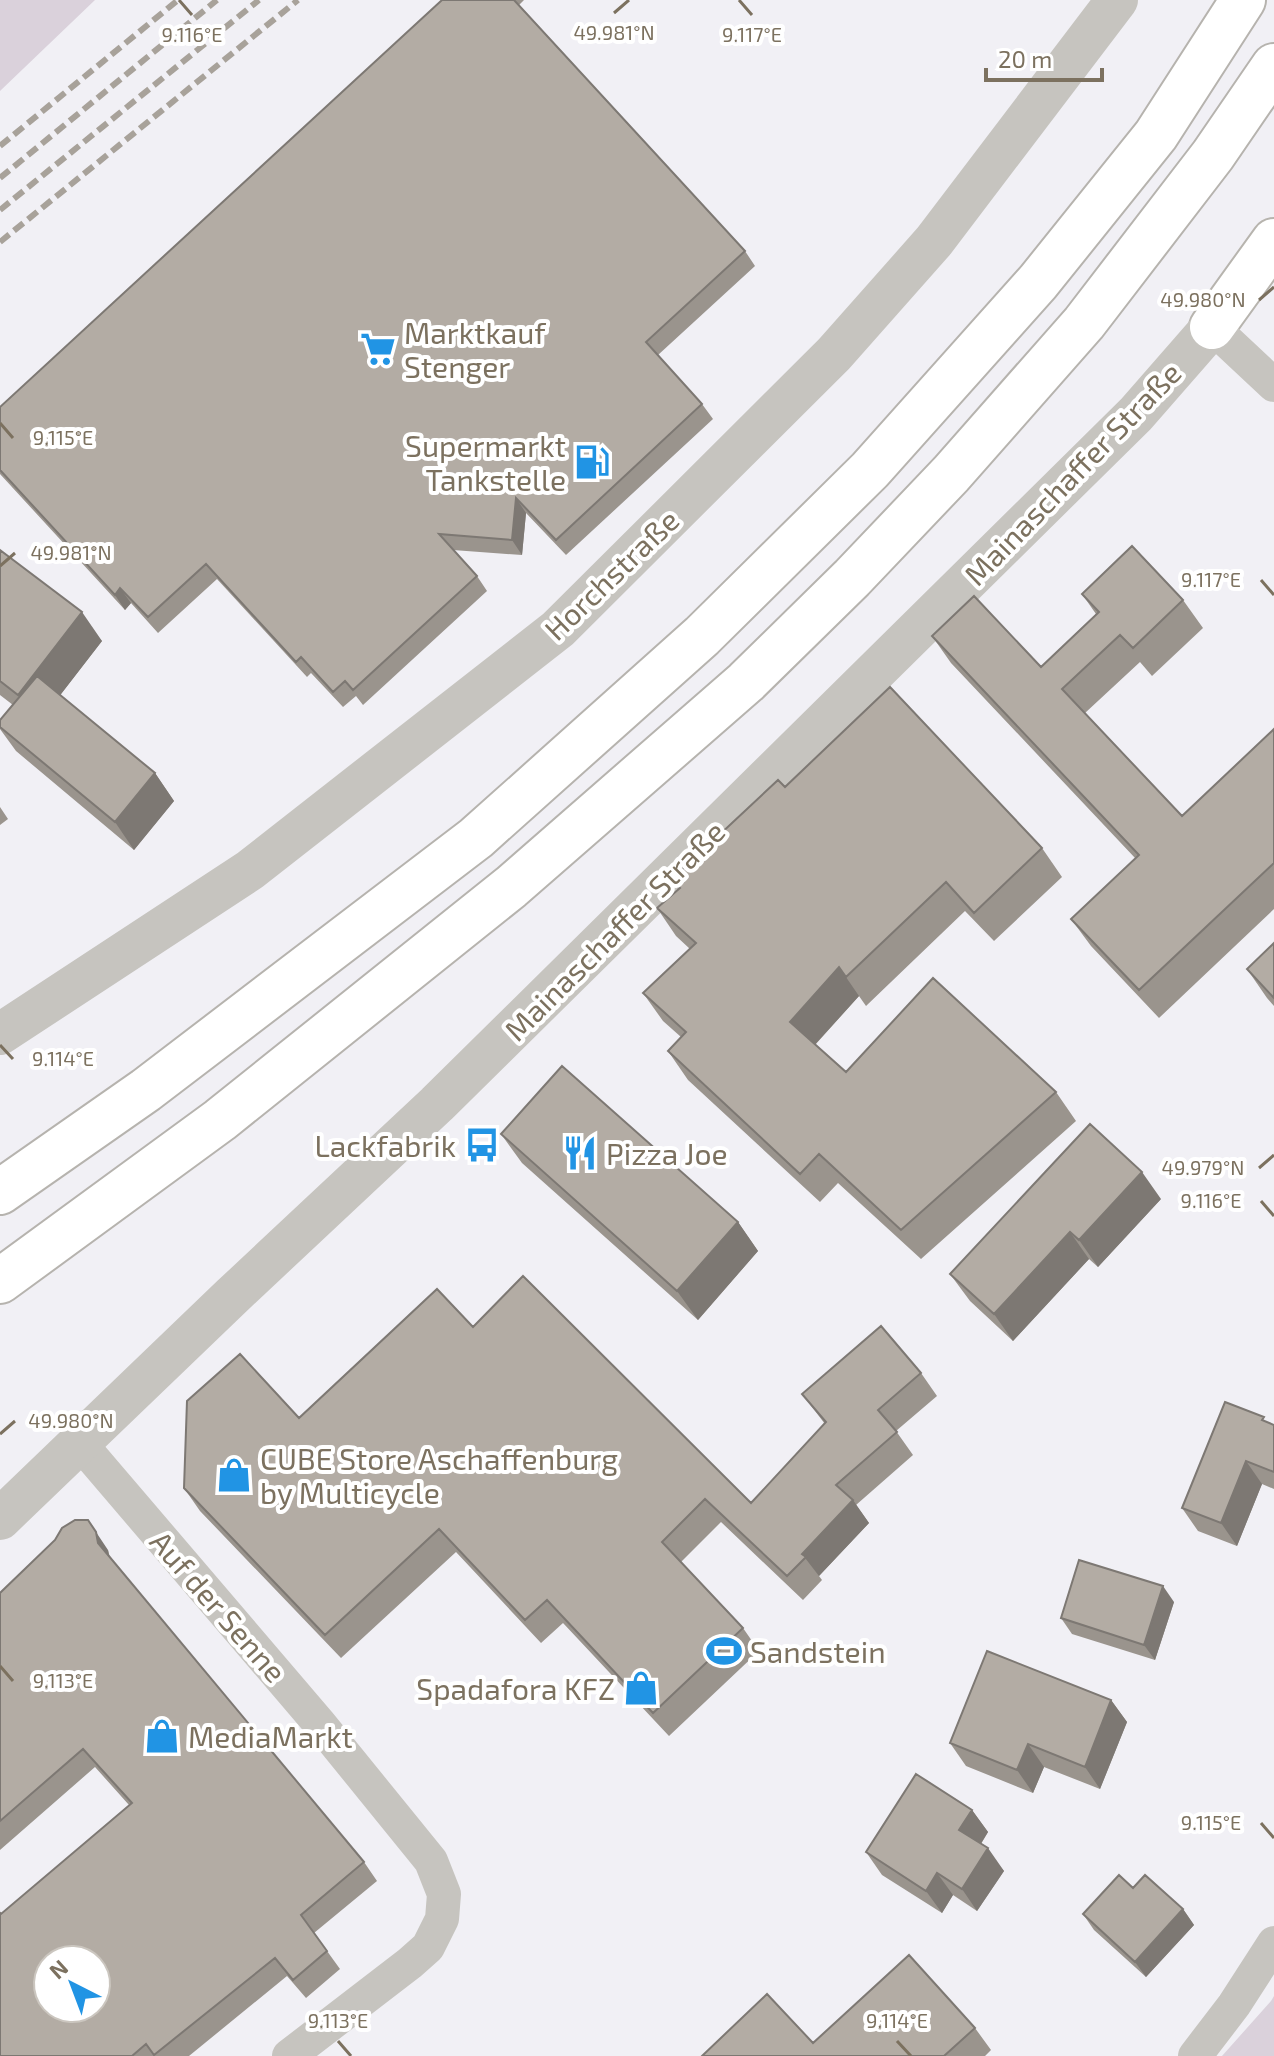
<svg xmlns="http://www.w3.org/2000/svg" width="1274" height="2056" font-family="'Exo 2',sans-serif">
	<style>
		.green { fill: #dad1db }
		.lines { fill: none; stroke-linecap: round; stroke-linejoin: round }
		.primary-casing { stroke: #b7b4ae; stroke-width: 48 }
		.trunk-casing { stroke: #b6b3ae; stroke-width: 48 }
		.minor { stroke: #c6c4bf; stroke-width: 34 }
		.tertiary { stroke: #c6c4bf; stroke-width: 42 }
		.primary { stroke: #fff; stroke-width: 44 }
		.trunk { stroke: #fff; stroke-width: 44 }
		.rail { stroke: #a8a29a; stroke-width: 6; stroke-dasharray: 12 6; stroke-linecap: butt }
		.wall { fill: #9a948d }
		.shaded-wall { fill: #7d7873 }
		.building { fill: #b3aca4; stroke: #7d7873; stroke-width: 2; fill-rule: evenodd }
		.ticks { fill: none; stroke: #7c715f; stroke-width: 3 }
		.labels { text-anchor: middle; dominant-baseline: central; stroke-width: 8; stroke-linejoin: round; paint-order: stroke }
		.poi-label { font-size: 30px; fill: #7c715f; stroke: #fff; text-anchor: start }
		.street-label { font-size: 30px; fill: #7c715f; stroke: #fff }
		.ticks-label { font-size: 20px; text-anchor: middle; fill: #7c715f; stroke: #fff; stroke-width: 8; stroke-linejoin: round; paint-order: stroke }
	</style>
	<rect width="100%" height="100%" fill="#f1f0f5"/>
	<path class="green" d="M0,0H95L0,91Z
		M1274,1996V2056H1222L1271,2001Z"/>
	<g class="lines">
		<g class="primary-casing">
			<path id="primary" d="M1212,327L1274,241"/>
		</g>
		<g class="trunk-casing">
			<path id="trunk" d="M0,1192L146,1090L476,838L702,636L870,470L1038,282L1156,135L1243,0
				M0,1281L220,1120L511,887L746,682L852,578L951,474L1084,323L1213,155L1274,66"/>
		</g>
		<path class="minor" d="M1212,327L1274,385
			M79,1442L319,1723L431,1861L444,1894L442,1919L428,1947L410,1963L289,2056
			M1195,2056L1234,2005L1274,1943"/>
		<path class="tertiary" d="M0,1034L250,870L558,629L834,354L934,241L1117,0
			M0,1519L232,1296L437,1104L1136,414L1212,327"/>
		<use href="#primary" class="primary"/>
		<use href="#trunk" class="trunk"/>
		<path class="rail" d="M0,146L178,0
			M0,178L217,0
			M0,210L259,0
			M0,242L298,0"/>
	</g>
	<path class="wall" d="M442,0H524L519,5L745,251L755,266L658,355L702,404L713,419L566,555L526,513L522,555L453,550L477,576L487,591L363,705L356,696L343,707L311,673L307,677L217,579L158,633L131,603L125,610L0,474V407Z
		M0,550L102,641L60,695L155,773L174,801L134,850L16,751L0,729V720L13,705L0,695Z
		M1082,594L1183,600L1203,628L1152,676L1140,662L1085,713L1182,816L1274,729V909L1159,1018L1091,946L1071,919L1136,859L951,663L932,636L1041,667L1096,614Z
		M785,787L1042,848L1062,877L994,941L965,911L866,1006L859,996L815,1045L846,1072L1056,1092L1076,1121L921,1259L838,1183L820,1202L688,1080L668,1051L681,1037L663,1021L643,993L690,949L676,936L657,908L678,889L671,880Z
		M0,807L8,819L0,825Z
		M1274,943V1006L1267,998L1247,969Z
		M501,1134L738,1222L758,1251L698,1320L522,1163Z
		M1161,1199L1098,1267L1089,1259L1013,1341L970,1301L950,1274Z
		M473,1327L751,1503L825,1424L802,1394L921,1373L937,1396L896,1431L913,1455L856,1505L869,1523L819,1576L822,1580L803,1600L721,1522L681,1562L743,1628L759,1651L669,1736L563,1623L541,1643L456,1552L341,1658L200,1511L184,1488L299,1418Z
		M1267,1423L1274,1425V1489L1262,1484L1237,1546L1198,1531L1182,1508Z
		M108,1550L110,1558L364,1862L377,1881L314,1933L340,1969L306,1998L287,1976L189,2056H0L1,1914L129,1805L95,1767L0,1850V1593Z
		M1174,1602L1155,1660L1072,1634L1061,1618Z
		M1111,1700L1127,1722L1100,1789L1044,1767L1033,1793L966,1766L950,1743Z
		M972,1810L988,1832L981,1844L1004,1871L977,1911L953,1895L942,1913L882,1875L866,1852Z
		M1133,1888L1183,1909L1194,1925L1146,1977L1094,1930L1083,1914Z
		M975,2028L991,2050L985,2056H702L813,2043Z"/>
	<path class="shaded-wall" d="M516,498L526,513L522,555L512,540Z
		M120,588L131,603L125,610L115,595Z
		M82,612L102,641L38,724L18,695Z
		M155,773L174,801L134,850L115,822Z
		M839,967L859,996L810,1050L790,1022Z
		M1142,1172L1161,1199L1098,1267L1079,1240Z
		M738,1222L758,1251L698,1320L677,1291Z
		M1070,1232L1089,1259L1013,1341L994,1314Z
		M1246,1461L1262,1484L1237,1546L1221,1523Z
		M853,1500L869,1523L819,1576L802,1554Z
		M88,1520L108,1550L110,1561L98,1543Z
		M1163,1586L1174,1602L1155,1660L1144,1645Z
		M1111,1700L1127,1722L1100,1789L1085,1767Z
		M1028,1744L1044,1767L1033,1793L1017,1770Z
		M972,1810L988,1832L975,1853L959,1830Z
		M988,1848L1004,1871L977,1911L962,1889Z
		M937,1873L953,1895L942,1913L926,1891Z
		M1183,1909L1194,1925L1146,1977L1135,1962Z"/>
	<path class="building" d="M442,0H514L745,251L646,342L702,404L556,540L516,498L512,540L439,534L477,576L353,690L345,681L333,692L301,657L296,662L206,564L148,617L120,588L115,595L0,470V407Z
		M1132,546L1183,600L1133,648L1120,635L1062,689L1182,816L1274,729V863L1139,990L1071,919L1139,855L932,636L974,596L1041,667L1099,612L1082,594Z
		M0,550L82,612L18,695L0,681Z
		M37,676L155,773L115,822L0,727V720Z
		M890,687L1042,848L974,913L946,882L846,977L839,967L790,1022L846,1072L933,978L1056,1092L901,1230L819,1154L800,1174L668,1051L686,1032L643,993L696,943L657,908L680,888L671,880L778,780L785,787Z
		M1274,943V998L1247,969Z
		M562,1066L738,1222L677,1291L501,1134Z
		M1090,1124L1142,1172L1079,1240L1070,1232L994,1314L950,1274Z
		M523,1276L751,1503L826,1422L802,1394L881,1326L921,1373L878,1410L897,1432L836,1485L853,1500L802,1554L806,1557L787,1576L705,1499L662,1542L743,1628L653,1713L547,1600L525,1620L439,1529L325,1635L184,1488L187,1401L240,1354L299,1418L437,1289L473,1327Z
		M1225,1402L1264,1417L1262,1420L1274,1425V1472L1246,1461L1221,1523L1182,1508Z
		M75,1520H88L96,1532L98,1543L364,1862L301,1915L327,1951L293,1980L275,1958L154,2055L146,2044L132,2056H0V1913L1,1914L132,1803L83,1749L0,1821V1593L55,1540L62,1528ZM48,1960H96V2008H48Z
		M1079,1560L1163,1586L1144,1645L1061,1618Z
		M987,1651L1111,1700L1085,1767L1028,1744L1017,1770L950,1743Z
		M916,1774L972,1810L959,1830L988,1848L962,1889L937,1873L926,1891L866,1852Z
		M1119,1875L1133,1888L1145,1875L1183,1909L1135,1962L1083,1914Z
		M909,1955L975,2028L944,2056H702L767,1994L813,2043Z"/>
	<path class="ticks" d="M179,0L192,15M739,0L752,15M614,13L629,0M1259,300L1274,287M0,423L13,438M0,566L15,553M1261,580L1274,595M0,1045L13,1059M1259,1168L1274,1155M1261,1201L1274,1216M0,1434L15,1421M0,1666L13,1681M1261,1823L1274,1838M338,2041L351,2056M897,2041L911,2056"/>
	<defs>
		<g id="supermarket-bare" transform="scale(2.76)"><path d="M-6-5.5h2.5l.6 2H6L4.5 2H-2.5L-4.4-4H-6ZM-1.5 3.2a1.3 1.3 0 1 0 .1 0ZM3 3.2a1.3 1.3 0 1 0 .1 0Z" fill="#2194e4" stroke="#fff" stroke-width="2.5" paint-order="stroke"/></g>
		<g id="fuel-bare" transform="scale(2.76)"><path d="M-5.5-6h7V0h2V4h1.3V-2.5L3-4.5l.8-.8L6-3V5H2.5V1h-1V6h-7ZM-4.2-4.7v3.2H.2V-4.7Z" fill="#2194e4" stroke="#fff" stroke-width="2.5" paint-order="stroke"/></g>
		<g id="bus-bare" transform="scale(2.76)"><path d="M-5-6H5V4H4V6H2V4H-2V6H-4V4H-5ZM-3.5-4V0h7V-4ZM-3.5 1.2v1.5H-2V1.2ZM2 1.2v1.5H3.5V1.2Z" fill="#2194e4" stroke="#fff" stroke-width="2.5" paint-order="stroke"/></g>
		<g id="restaurant-bare" transform="scale(2.76)"><path d="M-5-6h1v4h1v-4h1v4h1v-4h1v5L-1.5 .5V6h-2V.5L-5-1ZM5-6V6H3V1.5H1.5Q1.5-4 5-6Z" fill="#2194e4" stroke="#fff" stroke-width="2.5" paint-order="stroke"/></g>
		<g id="shop-bare" transform="scale(2.76)"><path d="M-5-2.5h2.3a2.7 3.5 0 0 1 5.4 0H5L5.5 6h-11ZM-1.5-2.5h3a1.5 2.3 0 0 0-3 0Z" fill="#2194e4" stroke="#fff" stroke-width="2.5" paint-order="stroke"/></g>
		<g id="stadium-bare" transform="scale(2.76)"><path d="M0-5a6.5 5 0 1 0 0 10a6.5 5 0 1 0 0-10ZM-3.5-1.8h7v3.6h-7Z" fill="#2194e4" stroke="#fff" stroke-width="2.5" paint-order="stroke"/></g>
	</defs>
	<g fill-rule="evenodd">
		<use href="#supermarket-bare" x="378" y="349"/>
		<use href="#fuel-bare" x="592" y="462"/>
		<use href="#bus-bare" x="482" y="1145"/>
		<use href="#restaurant-bare" x="580" y="1153"/>
		<use href="#shop-bare" x="234" y="1475"/>
		<use href="#stadium-bare" x="724" y="1651"/>
		<use href="#shop-bare" x="641" y="1688"/>
		<use href="#shop-bare" x="162" y="1736"/>
	</g>
	<g class="labels">
		<g class="poi-label">
			<text x="404" y="332">Marktkauf<tspan x="404" dy="34">Stenger</tspan></text>
			<text x="566" y="445" text-anchor="end">Supermarkt<tspan x="566" dy="34">Tankstelle</tspan></text>
			<text x="456" y="1145" text-anchor="end">Lackfabrik</text>
			<text x="606" y="1153">Pizza Joe</text>
			<text x="260" y="1458">CUBE Store Aschaffenburg<tspan x="260" dy="34">by Multicycle</tspan></text>
			<text x="750" y="1651">Sandstein</text>
			<text x="615" y="1688" text-anchor="end">Spadafora KFZ</text>
			<text x="188" y="1736">MediaMarkt</text>
		</g>
		<g class="street-label">
			<text transform="translate(1072 473) rotate(-46)">Mainaschaffer Straße</text>
			<text transform="translate(611 574) rotate(-44)">Horchstraße</text>
			<text transform="translate(614 930) rotate(-45)">Mainaschaffer Straße</text>
			<text transform="translate(219 1606) rotate(49)">Auf der Senne</text>
		</g>
	</g>
	<g class="ticks-label">
		<text x="614" y="40">49.981°N</text>
		<text x="192" y="42">9.116°E</text>
		<text x="752" y="42">9.117°E</text>
		<text x="1203" y="307">49.980°N</text>
		<text x="63" y="445">9.115°E</text>
		<text x="71" y="560">49.981°N</text>
		<text x="1211" y="587">9.117°E</text>
		<text x="63" y="1066">9.114°E</text>
		<text x="1203" y="1175">49.979°N</text>
		<text x="1211" y="1208">9.116°E</text>
		<text x="71" y="1428">49.980°N</text>
		<text x="63" y="1688">9.113°E</text>
		<text x="1211" y="1830">9.115°E</text>
		<text x="338" y="2028">9.113°E</text>
		<text x="897" y="2028">9.114°E</text>
	</g>
	<g transform="translate(72 1984) rotate(318)"><circle r="38" fill="#ffffff" stroke="#cbc6bf" stroke-width="2"/>
	<path d="M0-6L14 30L0 20L-14 30Z" fill="#2194e4"/>
	<text y="-12" font-size="22" font-weight="bold" text-anchor="middle" fill="#7c715f">N</text>
	</g>
	<path d="M986 68v12h116v-12" fill="none" stroke="#7c715f" stroke-width="4"/>
	<text x="998" y="68" font-size="24" fill="#7c715f" stroke="#ffffff" stroke-width="6" paint-order="stroke">20 m</text>
</svg>
